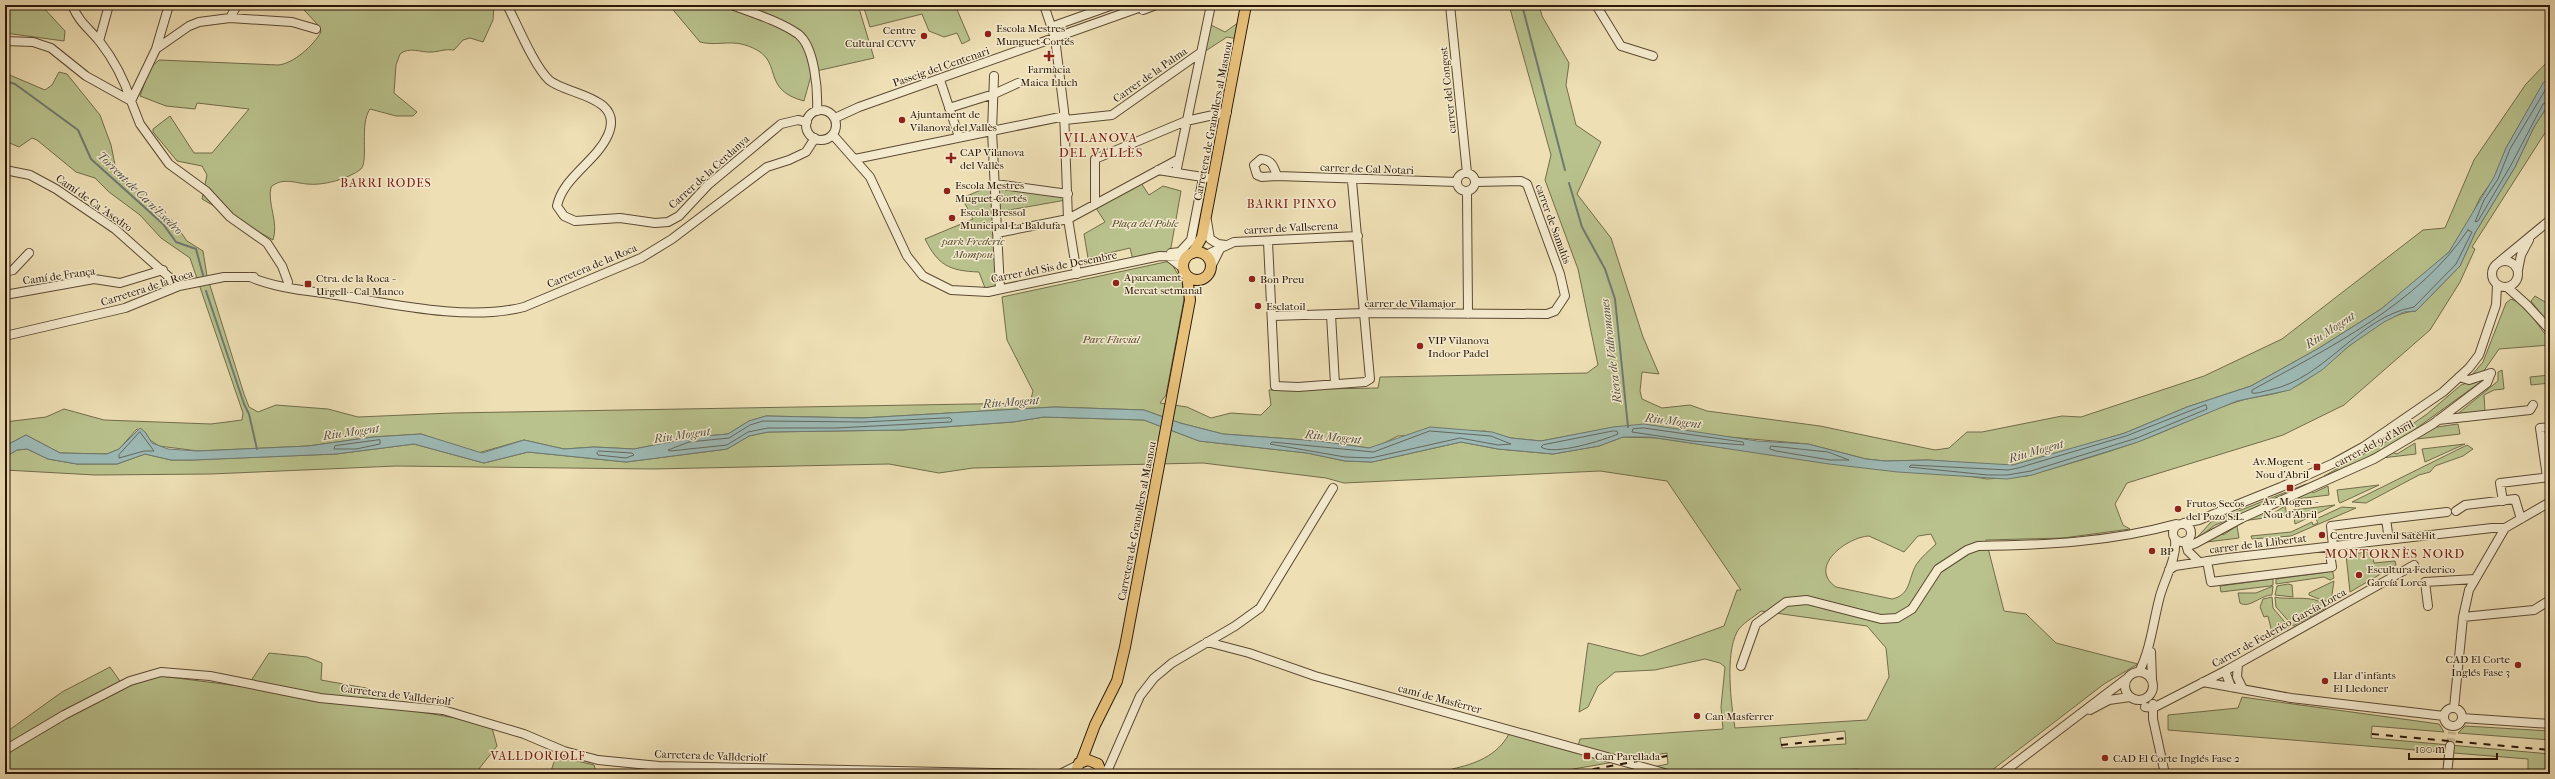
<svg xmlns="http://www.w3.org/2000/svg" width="2555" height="779" font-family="'IM FELL French Canon',serif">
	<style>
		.green { fill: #b9c28d; stroke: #726c4a; fill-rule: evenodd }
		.water { fill: #9dbab6; stroke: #6f7970 }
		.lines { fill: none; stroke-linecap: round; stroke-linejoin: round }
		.shore { stroke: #64685e; stroke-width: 1 }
		.stream { stroke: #6f7970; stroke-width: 2 }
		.minor-tunnel { stroke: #c7b791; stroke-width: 8; stroke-dasharray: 8 4; stroke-linecap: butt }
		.minor-casing { stroke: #5b4932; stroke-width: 10 }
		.major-casing { stroke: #2a1706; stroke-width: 12 }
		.minor { stroke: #f4eace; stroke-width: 8 }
		.major { stroke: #e7c07a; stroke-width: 10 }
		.rail { stroke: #2a1706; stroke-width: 2; stroke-dasharray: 7 7; stroke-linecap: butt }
		.poi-dot { fill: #8f2418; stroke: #f4eace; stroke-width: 1.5 }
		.labels { text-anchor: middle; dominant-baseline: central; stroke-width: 3; stroke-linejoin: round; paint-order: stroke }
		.poi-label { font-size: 11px; fill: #2a1706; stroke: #f4eace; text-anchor: start }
		.street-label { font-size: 11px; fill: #2a1706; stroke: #f4eace }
		.park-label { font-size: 11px; font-style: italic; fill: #554a2e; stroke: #f4eace }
		.neighbourhood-label { font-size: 12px; letter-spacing: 1px; fill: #7a1f14; stroke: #f4eace }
		.water-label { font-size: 12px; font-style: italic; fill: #525044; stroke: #f4eace }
		.quarter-label { font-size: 13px; letter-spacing: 1px; fill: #7a1f14; stroke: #f4eace }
	</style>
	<rect width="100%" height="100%" fill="#eedfb4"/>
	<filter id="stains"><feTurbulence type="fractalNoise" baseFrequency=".005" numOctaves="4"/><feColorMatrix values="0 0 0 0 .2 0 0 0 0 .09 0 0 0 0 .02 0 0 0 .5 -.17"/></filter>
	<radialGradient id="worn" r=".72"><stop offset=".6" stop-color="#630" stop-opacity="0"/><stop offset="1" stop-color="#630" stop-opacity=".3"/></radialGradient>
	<path class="green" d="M5,5H41L65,31L64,41L5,33Z
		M305,5H494L493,20L483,42L470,38L463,40L454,50C443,49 443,51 432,52C421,53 410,46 400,54L396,65L394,93L417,112L413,116H396L370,109C359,124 369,160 361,169C348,179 323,186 307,184C295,183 282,177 271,187C267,204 279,222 273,240L202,199L207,175L202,166L177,161L153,132V129L170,116L194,153H212L249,109L197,103L195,109L166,106L140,96L150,68L159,60L278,65C293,64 314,45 321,32L319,26L304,10Z
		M669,5H858L874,58L812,72L804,101C762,90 782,64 757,50C733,37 721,47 700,42Z
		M863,5H955L970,40L962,44L957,33L944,37L929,31L922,14L870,27Z
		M1509,5H1539L1542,16L1569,63L1566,85L1576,125L1601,142L1577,194L1611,238L1643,337L1659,374L1642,372L1640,391L1642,399L1662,408L1690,405L1707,411L1820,426L1935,450L1949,448L1967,432H1982L2062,416L2081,417L2204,376L2282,339L2423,230L2445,228L2474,160L2526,84L2550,59V76L2543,84L2506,148L2495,177L2480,198L2469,221L2449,252L2424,274L2381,309L2319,348L2251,386L2187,407L2125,433L2032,461L2008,466L1928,460L1885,461L1866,459L1808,444L1616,427L1541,441L1511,438L1485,431L1398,436L1376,447L1369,448L1319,441L1223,434L1180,423L1144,410L1054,407L862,418L766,416L749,421L728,434L695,437L634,449L594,447L564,449L524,440L478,453L421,434L373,437L308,446L198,451L159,446L150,440L145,432L137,429L119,449L107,454L60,453L26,435L5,446V422L46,417L64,409L104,420L211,424L242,420L243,413L190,258L161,238L140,215L109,192L95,178L76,172L37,140L32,138L19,147L5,141V73L45,90L52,85L59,72L67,74L100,115L111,145L116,170L126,181L146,195L157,210L172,220L187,241L203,251L207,276L244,394L249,407L258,412L276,405L328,409L358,417L452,413L1030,403L1033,391L1007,340L1002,297L1170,261L1186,288L1166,395L1160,403L1187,407L1211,418L1231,413L1261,415L1271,405L1269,390L1378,388L1380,377L1587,373L1598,365L1578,269L1545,180L1551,155Z
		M1242,20L1238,39L1227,37L1204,52L1211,25L1225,32Z
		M2550,102V125L2472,247L2475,249L2460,282L2430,330L2344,405L2283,435L2127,483L2115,504L2123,525L2130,529L2063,538L1986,540L2004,611L2026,614L2056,643L2138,664L2104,684L1987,774H1863L1859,769L1750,774H1617L1668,764L1667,753L1544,774H1454L1452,769C1475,764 1497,756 1509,734L1576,753L1580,739L1723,729L1721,707L1725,667L1720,663L1705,659L1655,670L1615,672L1598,686L1588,707L1579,712L1588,643L1641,656L1724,626L1737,590H1741L1667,481L1600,471L1344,483L1326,478L1203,463L973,468L939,473L889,464L653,469L396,466L211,474L95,475L5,470V457L17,450L27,449L48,459L77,464H117L145,454L171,460H191L336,454L414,444L484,463L528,452L626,462L727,449L749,436L768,432L902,430L1013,422L1044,417L1144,420L1199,441L1307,453L1345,461L1372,462L1461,442L1498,449L1553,454L1599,446L1623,437L1657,438L1850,466L1962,475L1987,479L2027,476C2064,465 2101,455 2137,442C2171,430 2202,413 2236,402C2256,395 2281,396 2300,384C2333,364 2377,313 2416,311L2460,266L2475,233L2515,167L2534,127ZM1931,534L1936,544C1930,550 1921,557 1916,565C1908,579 1911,595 1892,599L1836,587C1807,567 1847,537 1869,536L1904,552L1918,536ZM1761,611L1867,626L1886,648L1889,677L1867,720L1735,728C1731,703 1725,655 1737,632C1741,624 1754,617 1761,611ZM1845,731L1846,744L1782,748L1780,738Z
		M1141,183L1149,195L1163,186L1181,191L1170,253L1133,260L1130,248L1088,258L1084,234L1105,222L1096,208Z
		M995,184L1000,289L985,288L979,272C949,271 938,265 925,239L973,219L962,198Z
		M998,188L1066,196V200L998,212Z
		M2535,296L2550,305V325L2531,301Z
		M2511,299L2523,304L2550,341V345L2499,349L2481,375L2471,376L2483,362L2506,303Z
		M2502,370L2504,389L2494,390L2484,395L2485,411L2455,416L2498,381V372Z
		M2550,375V383L2531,385L2530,377Z
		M2483,377L2486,378L2403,438L2333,476H2324L2391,439L2427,414L2461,385Z
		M2458,424L2460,434L2417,439V436L2430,428Z
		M2415,443L2416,454L2382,458L2391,452L2397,454Z
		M2465,444L2425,462L2422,449Z
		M2467,445L2473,449L2463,456L2435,466L2430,472L2419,475L2366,503L2352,502Z
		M2306,484L2302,490L2215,525L2192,543L2211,522Z
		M2379,485L2340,503L2339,502L2337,490Z
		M2328,486L2329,495L2296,499L2312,491L2313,493Z
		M2335,505L2295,524L2293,510Z
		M2285,506L2287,515L2242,521L2270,510L2272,514Z
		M2342,507L2356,508L2291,536L2252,539L2251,536L2291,532L2312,522L2313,525L2318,523L2316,519Z
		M2237,526L2239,538L2207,542L2221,531L2223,535Z
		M2372,551L2374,563L2395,561L2396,565L2350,592L2346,555Z
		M2332,568L2334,578L2330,580L2324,577L2276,584V579L2328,572Z
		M2273,579V585L2270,586L2221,592L2220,586Z
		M2334,581L2331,601H2324L2309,595V593Z
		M2288,584L2292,585L2293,597L2275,595L2277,586Z
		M2273,586L2272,595C2261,595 2249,609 2240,603L2238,593H2256Z
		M2272,597L2273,608L2289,627L2273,637L2268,616L2264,617L2260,607L2263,599Z
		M2275,597C2289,601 2319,593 2326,608L2293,626L2276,607Z
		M269,653L307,657L322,663L321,680L366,688L403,709L456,718L492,728L497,746L475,774H5V733L62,692L110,667L124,687L161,676L247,687Z
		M2242,697L2439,724L2444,732L2372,726L2371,738L2550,754V774H2528V759L2168,730V715L2238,708Z
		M2465,726L2550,731V740L2458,733Z
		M556,756L594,765L597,774H550Z"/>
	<path class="water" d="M2550,76V102L2534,127L2515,167L2475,233L2460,266L2416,311L2404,312L2384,322L2349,346L2322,370L2290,390L2237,401L2138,442L2032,475L2007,479L1898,472L1829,464L1650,437H1623L1599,446L1553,454L1498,449L1461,442L1372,462L1345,461L1307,453L1199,441L1144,420L1044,417L1013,422L902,430L768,432L749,436L727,449L626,462L528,452L484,463L414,444L336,454L194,460H171L145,454L117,464H77L48,459L27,449L17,450L5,457V446L26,435L60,453L107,454L119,449L140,428L145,432L152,443L168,449L198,451L308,446L373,437L421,434L482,453L524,440L564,449L594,447L634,449L695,437L728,434L749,421L766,416L862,418L1054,407L1144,410L1180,423L1223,434L1319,441L1369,448L1430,427L1492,432L1511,438L1541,441L1613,427L1644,424L1757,441L1808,444L1866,459L1885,461L1928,460L2013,465L2125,433L2187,407L2251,386L2319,348L2381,309L2449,252L2494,177L2506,148L2543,83Z"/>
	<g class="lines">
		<path class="shore" d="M2550,82L2510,149L2498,179L2484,200L2475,222L2478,221L2511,165L2543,104L2550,100
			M2468,230L2472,232L2456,264L2414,307C2358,317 2326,378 2270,390C2264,391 2257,394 2252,393V390C2329,348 2418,304 2468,230Z
			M2206,405L2207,409L2137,438L2031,471L2007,475H1988L1909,467L1911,465L2008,470L2018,468L2126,436Z
			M950,418L952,420L951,422L836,428H768L748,432L727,445L670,451L668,450L689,442L729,438L750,425L763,421L862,422Z
			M1644,428L1743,442L1744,445L1692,441L1632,432L1633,429Z
			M1430,431L1491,436L1511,444L1498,445L1460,438L1371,458L1345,457L1270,444L1272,442L1373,452Z
			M1613,431H1617L1618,434C1604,440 1554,456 1541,447L1543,445Z
			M140,432L154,451H144L119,458V455Z
			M380,440V444L356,449H334L335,446Z
			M1771,446L1828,452L1849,460H1830L1776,451L1770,449Z
			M599,451L632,453L634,455L626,458L598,455L597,453Z"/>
		<path class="stream" d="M1522,5L1565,170
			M5,81L15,84L78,130L91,159L163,224L176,242L196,249L203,275
			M1569,183L1582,227L1605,269L1615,299L1628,427
			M206,291L244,404L249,414L257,449"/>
		<path class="minor-tunnel" d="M2450,746L2452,732"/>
		<g class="minor-casing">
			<path id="minor" d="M72,5C80,24 89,28 100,42C114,60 124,79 131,101
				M507,5C517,24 534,66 549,80C566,95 625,96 608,135C596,162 563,177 557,206L564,216L575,221L620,218L655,223L668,222L679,216L708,185L781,124L798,120L807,122
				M732,5C753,13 779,21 798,34C815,47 818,91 817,111
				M1044,5L1055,38L1064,111L1068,219L1077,274
				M1450,5L1467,173
				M1596,5L1621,46L1653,56
				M1143,10L1156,5
				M230,18L237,5
				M1051,27L1113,5
				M5,41L33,42L51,48L86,76L131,101L140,124L169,164L206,191L230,217L267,243L282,266L288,282
				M99,41L109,5
				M156,49L169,5
				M994,76L992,131L1000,289
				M940,80L959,137
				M131,101L156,49L189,26L199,22L230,18L292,22L316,29
				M949,108L994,94L1018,83
				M806 125a15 15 0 1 1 30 0a15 15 0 1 1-30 0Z
				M835,118L859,107L1147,5
				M1065,120L1112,115L1200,53
				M833,135L870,177L907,256L923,276L951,290L988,292L1160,256L1187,257
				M855,159L1065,116
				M5,170L30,175L56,189L115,229L179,286
				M1158,170L1209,178
				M1457 182a9 9 0 1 1 18 0a9 9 0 1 1-18 0Z
				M1176,173L1211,5
				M1277,176L1262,177L1257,175L1254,165L1261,159C1272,160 1274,167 1277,176L1457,182
				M995,184L1068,194
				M1467,192L1468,314
				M1095,204V159L1186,121L1227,112
				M1207,221L1210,239L1218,244L1226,245
				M997,233L1068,219L1179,159
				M1268,242L1275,386L1298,387L1365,382L1370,379L1352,181
				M1171,253L1180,252L1191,240L1203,178
				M1206,255L1234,242L1358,236
				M1170,258L1183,268
				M2492 274a13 13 0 1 1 26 0a13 13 0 1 1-26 0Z
				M2499,262L2550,220
				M1212,265L1220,249
				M2518,270L2521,255L2529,240
				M5,272L13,270L29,253
				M250,277C278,289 312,291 342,296C397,305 469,321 524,307L641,258L672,239L767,167L789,160L806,152L815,138
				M2507,287L2527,305L2550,330
				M5,295L94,279L120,283L163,270
				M1331,315L1335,384
				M1273,316L1366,313L1547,314L1555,311L1565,296L1560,274L1527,184L1521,181L1476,182
				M5,336L125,308L179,286L224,277H254
				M2459,377L2469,380L2491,373
				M2438,420L2530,410L2533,405
				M2547,477L2540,428L2550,427
				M2503,501L2500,483L2550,477
				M2456,511L2465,505L2515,499L2521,519
				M2184,523L2199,520L2281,487L2334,463L2363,447L2443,392L2469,368L2479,355L2496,305L2497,285
				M2173 533a9 9 0 1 1 18 0a9 9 0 1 1-18 0Z
				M2389,540L2386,519L2447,512
				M2185,541L2188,551L2199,562
				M2187,541L2191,545L2196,543L2242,518L2374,459L2433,424L2487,383L2491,373
				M2333,546L2331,526L2386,519
				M2207,561L2211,582L2332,567L2329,547
				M2169,570L2175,566L2228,558L2492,528H2505L2550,502
				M2428,606L2425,582L2475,579
				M2463,617L2534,610L2550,600
				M1207,642L1249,653L1315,676L1668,774
				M2151,652L2152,679
				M2238,664L2237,677L2243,689
				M1741,666L1756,624L1786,602L1807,600L1881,619L1897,618L1912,609L1938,569L1967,550L1978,546C2046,545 2111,542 2176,524
				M2225,671L2231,687
				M2125 686a14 14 0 1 1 28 0a14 14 0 1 1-28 0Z
				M2139,672C2151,648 2153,622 2160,596C2165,578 2177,558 2175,540
				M2203,682L2291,698L2444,716
				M2153,704V719L2165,774
				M2145,707L2153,708L2225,671L2414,565
				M2454,708L2463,617L2469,590L2505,528
				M2444 717a9 9 0 1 1 18 0a9 9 0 1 1-18 0Z
				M2090,710L2109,700L2130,697
				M2462,718L2550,724
				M5,750L64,715L130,681L161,672L210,676L320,698L443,710L524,734L564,751L598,760L659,766L1038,774
				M1060,774L1078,765
				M1104,774L1109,767L1140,696L1154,678L1172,663L1235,626L1260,608L1333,488
				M2001,774L2126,679
				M2447,774L2450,746"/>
		</g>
		<g class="major-casing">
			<path id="major" d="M1183 266a14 14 0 1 1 28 0a14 14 0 1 1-28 0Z
				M1193,253L1202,237L1246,5
				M1081,762L1095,725L1117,681L1125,647L1190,300L1187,276
				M1075,774L1079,763L1088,760L1098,764L1102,774"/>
		</g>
		<use href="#minor" class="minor"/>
		<use href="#major" class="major"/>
		<path class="rail" d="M2372,734L2550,750
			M1781,745L1846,738
			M1565,774L1667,756"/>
	</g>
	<g class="poi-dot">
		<circle cx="988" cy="34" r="4"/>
		<circle cx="924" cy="36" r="4"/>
		<path d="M1047 50h4v4h4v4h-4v4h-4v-4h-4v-4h4z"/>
		<circle cx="902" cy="120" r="4"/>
		<path d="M949 152h4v4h4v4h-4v4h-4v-4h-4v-4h4z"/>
		<circle cx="947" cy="191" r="4"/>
		<circle cx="952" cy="218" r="4"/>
		<circle cx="1252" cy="279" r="4"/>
		<circle cx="1116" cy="283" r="4"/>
		<rect x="304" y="280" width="8" height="8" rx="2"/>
		<circle cx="1258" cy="306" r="4"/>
		<circle cx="1420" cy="346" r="4"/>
		<rect x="2313" y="463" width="8" height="8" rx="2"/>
		<rect x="2286" y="484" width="8" height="8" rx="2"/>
		<circle cx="2178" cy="509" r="4"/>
		<circle cx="2322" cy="535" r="4"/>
		<circle cx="2152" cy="551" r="4"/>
		<circle cx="2359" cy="575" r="4"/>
		<circle cx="2518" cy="665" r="4"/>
		<circle cx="2325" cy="681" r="4"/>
		<circle cx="1697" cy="716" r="4"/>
		<rect x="1583" y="752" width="8" height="8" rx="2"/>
		<circle cx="2105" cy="758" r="4"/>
	</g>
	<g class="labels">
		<g class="poi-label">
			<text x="996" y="28">Escola Mestres<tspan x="996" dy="13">Munguet-Cortés</tspan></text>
			<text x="916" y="30" text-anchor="end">Centre<tspan x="916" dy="13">Cultural CCVV</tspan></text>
			<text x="1049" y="69" text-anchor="middle">Farmàcia<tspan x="1049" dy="13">Maica Lluch</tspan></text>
			<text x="910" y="114">Ajuntament de<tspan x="910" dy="13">Vilanova del Vallès</tspan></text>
			<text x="960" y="152">CAP Vilanova<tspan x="960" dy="13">del Vallès</tspan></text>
			<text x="955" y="185">Escola Mestres<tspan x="955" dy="13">Muguet-Cortés</tspan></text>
			<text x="960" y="212">Escola Bressol<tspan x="960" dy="13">Municipal La Baldufa</tspan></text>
			<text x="1124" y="277">Aparcament<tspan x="1124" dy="13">Mercat setmanal</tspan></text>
			<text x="316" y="278">Ctra. de la Roca -<tspan x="316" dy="13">Urgell - Cal Manco</tspan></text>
			<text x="1260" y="279">Bon Preu</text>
			<text x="1266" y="306">Esclatoil</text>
			<text x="1428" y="340">VIP Vilanova<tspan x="1428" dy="13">Indoor Padel</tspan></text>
			<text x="2309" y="461" text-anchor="end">Av.Mogent -<tspan x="2309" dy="13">Nou d'Abril</tspan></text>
			<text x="2290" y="501" text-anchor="middle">Av. Mogen -<tspan x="2290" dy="13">Nou d'Abril</tspan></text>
			<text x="2186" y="503">Frutos Secos<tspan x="2186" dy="13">del Pozo S.L.</tspan></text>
			<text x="2330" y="535">Centre Juvenil Satèl·lit</text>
			<text x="2160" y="551">BP</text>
			<text x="2367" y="569">Escultura Federico<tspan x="2367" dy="13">García Lorca</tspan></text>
			<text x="2510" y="659" text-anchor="end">CAD El Corte<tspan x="2510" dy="13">Inglés Fase 3</tspan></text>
			<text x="2333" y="675">Llar d'infants<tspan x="2333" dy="13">El Lledoner</tspan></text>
			<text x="1705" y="716">Can Masferrer</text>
			<text x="1595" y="756">Can Parellada</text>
			<text x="2113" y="758">CAD El Corte Inglés Fase 2</text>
		</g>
		<g class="street-label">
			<text transform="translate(941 67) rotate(-19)">Passeig del Centenari</text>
			<text transform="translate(1150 75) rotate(-35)">Carrer de la Palma</text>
			<text transform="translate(1448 90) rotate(-96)">carrer del Congost</text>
			<text transform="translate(1213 121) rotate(-79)">Carretera de Granollers al Masnou</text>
			<text transform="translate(1367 169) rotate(2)">carrer de Cal Notari</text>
			<text transform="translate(709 172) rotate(-42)">Carrer de la Cerdanya</text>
			<text transform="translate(94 203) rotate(35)">Camí de Ca 'Asedro</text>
			<text transform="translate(1553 224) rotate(70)">carrer de Samalús</text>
			<text transform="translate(1291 228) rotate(-3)">carrer de Vallserena</text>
			<text transform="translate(592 266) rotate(-23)">Carretera de la Roca</text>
			<text transform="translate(1054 267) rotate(-11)">Carrer del Sis de Desembre</text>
			<text transform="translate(59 276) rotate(-8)">Camí de França</text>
			<text transform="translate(147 288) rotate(-18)">Carretera de la Roca</text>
			<text x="1410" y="303">carrer de Vilamajor</text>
			<text transform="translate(2374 444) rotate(-28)">carrer del 9 d'Abril</text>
			<text transform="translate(1137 521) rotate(-79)">Carretera de Granollers al Masnou</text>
			<text transform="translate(2258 544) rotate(-7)">carrer de la Llibertat</text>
			<text transform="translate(2279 628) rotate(-29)">Carrer de Federico García Lorca</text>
			<text transform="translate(396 695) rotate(7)">Carretera de Vallderiolf</text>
			<text transform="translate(1440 699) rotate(15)">camí de Masferrer</text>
			<text transform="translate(710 756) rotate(2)">Carretera de Vallderiolf</text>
		</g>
		<g class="park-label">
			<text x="1145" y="223">Plaça del Poble</text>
			<text x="973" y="241">park Frederic<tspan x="973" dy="13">Mompou</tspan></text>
			<text x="1111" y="339">Parc Fluvial</text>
		</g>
		<g class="neighbourhood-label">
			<text x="386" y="183">BARRI RODES</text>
			<text x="1292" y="204">BARRI PINXO</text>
			<text x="538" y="756">VALLDORIOLF</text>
		</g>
		<g class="water-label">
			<text transform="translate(140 193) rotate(44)">Torrent de Ca n'Esedro</text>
			<text transform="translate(2330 330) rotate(-33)">Riu Mogent</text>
			<text transform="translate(1611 351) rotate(-97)">Riera de Vallromanes</text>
			<text transform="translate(1011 402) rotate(-4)">Riu Mogent</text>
			<text transform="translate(1673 421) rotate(7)">Riu Mogent</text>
			<text transform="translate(351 432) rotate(-8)">Riu Mogent</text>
			<text transform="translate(682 435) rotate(-8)">Riu Mogent</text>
			<text transform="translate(1333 437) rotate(6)">Riu Mogent</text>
			<text transform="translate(2036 451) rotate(-16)">Riu Mogent</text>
		</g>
		<g class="quarter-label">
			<text x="1101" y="137">VILANOVA<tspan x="1101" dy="15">DEL VALLÈS</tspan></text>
			<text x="2395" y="553">MONTORNÈS NORD</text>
		</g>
	</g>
	<rect width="2555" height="779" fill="none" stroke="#eedfb4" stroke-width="20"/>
	<rect x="6" y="6" width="2543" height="767" fill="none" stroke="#2a1706" stroke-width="2"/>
	<rect x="10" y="10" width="2535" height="759" fill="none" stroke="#2a1706"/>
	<path d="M2409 753v6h88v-6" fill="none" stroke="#2a1706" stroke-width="2"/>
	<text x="2415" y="753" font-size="12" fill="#2a1706" stroke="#f4eace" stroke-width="3" paint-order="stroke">100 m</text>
	<rect width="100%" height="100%" filter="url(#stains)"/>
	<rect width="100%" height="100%" fill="url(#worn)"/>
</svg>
